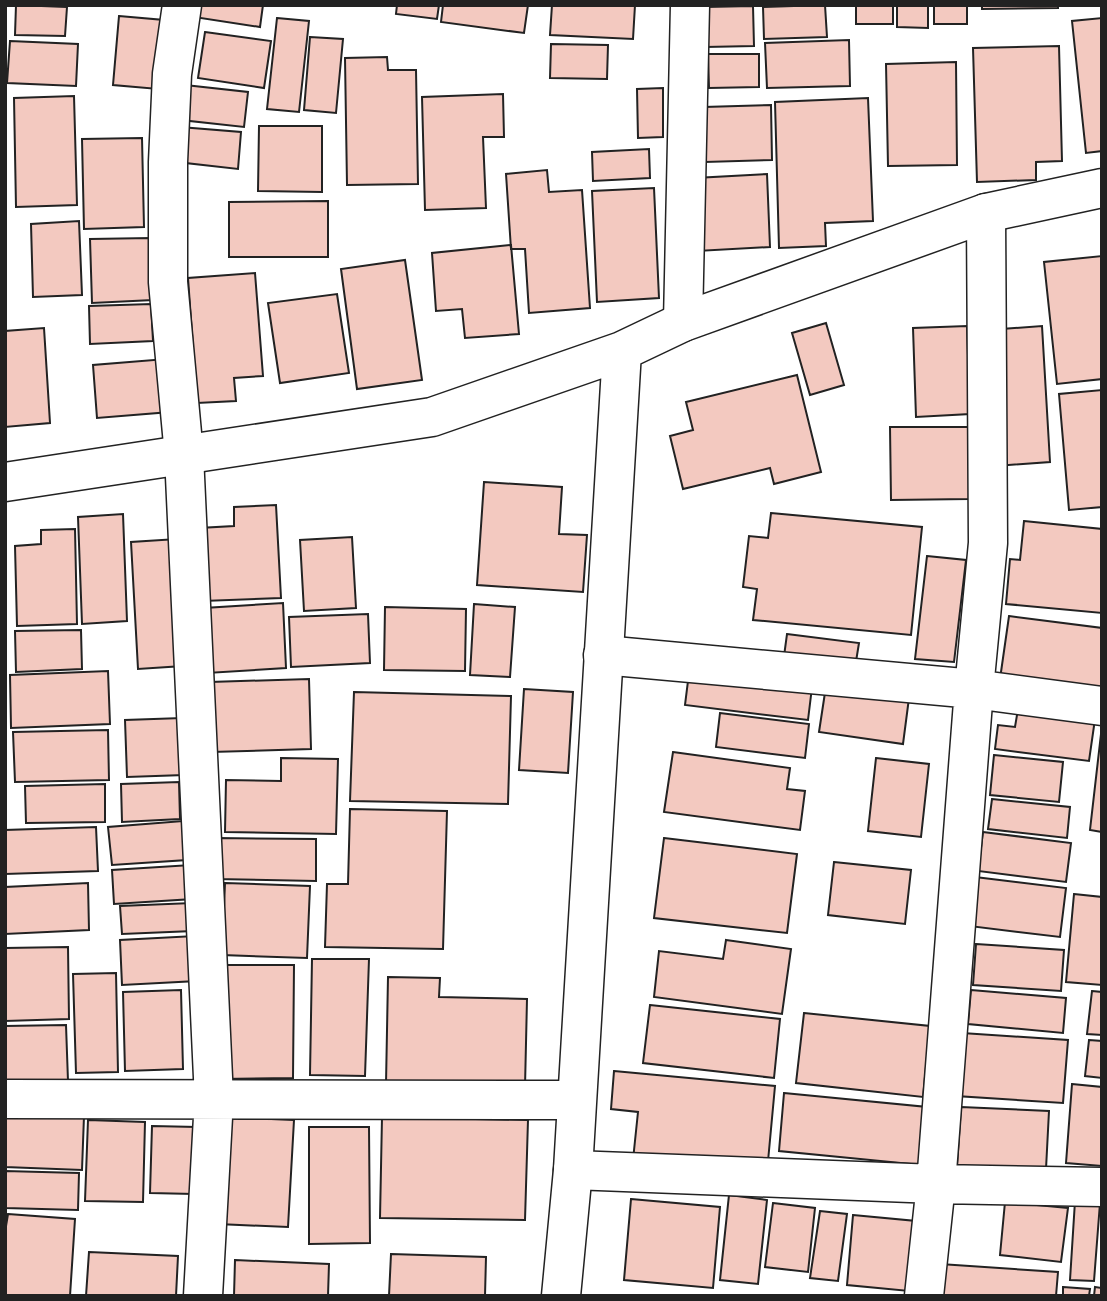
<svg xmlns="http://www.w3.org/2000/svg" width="1107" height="1301" font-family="Georgia,serif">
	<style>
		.building { fill: #f3c9c0; stroke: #222; stroke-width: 2 }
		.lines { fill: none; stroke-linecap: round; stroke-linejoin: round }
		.street-casing { stroke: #222; stroke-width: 41 }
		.secondary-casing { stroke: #222; stroke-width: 41 }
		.street { stroke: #fff; stroke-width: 38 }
		.secondary { stroke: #fff; stroke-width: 38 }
	</style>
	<rect width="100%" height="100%" fill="#fff"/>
	<path class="building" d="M16,5L67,7L65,36L15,35Z
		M196,5H263L260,27L194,17Z
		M397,5H439L437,19L396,14Z
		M443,5H528L524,33L441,22Z
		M552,5H635L633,39L550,35Z
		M825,5L827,37L764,39L763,7Z
		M856,5H893V24H856Z
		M897,5H928V28L897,27Z
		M934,5H967V24H934Z
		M982,5H1058V8L982,9Z
		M753,6L754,46L705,47V7Z
		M119,16L164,20L158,89L113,85Z
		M277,18L309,21L299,112L267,109Z
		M1102,18V151L1086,153L1072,21Z
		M205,32L271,41L264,88L198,78Z
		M310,37L343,39L336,113L304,110Z
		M849,40L850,86L767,88L765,43Z
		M10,41L78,44L76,86L7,83Z
		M551,44L608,45L607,79L550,78Z
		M1059,46L1062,161L1036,162V180L977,182L973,48Z
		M708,54H759V87L709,88Z
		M387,57L388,70H416L418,184L347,185L345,58Z
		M956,62L957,165L888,166L886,64Z
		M185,85L248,92L244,127L181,120Z
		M663,88V137L638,138L637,89Z
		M503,94L504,137H483L486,208L425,210L422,97Z
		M74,96L77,205L16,207L14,98Z
		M868,98L873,221L825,223L826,246L779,248L775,102Z
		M771,105L772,160L705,162L704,107Z
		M259,126H322V192L258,191Z
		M180,127L241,132L238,169L177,162Z
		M142,138L144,227L84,229L82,139Z
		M649,149L650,178L593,181L592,152Z
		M547,170L549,192L582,190L590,308L529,313L525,249H511L506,174Z
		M767,174L770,247L697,251L695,178Z
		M654,188L659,298L597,302L592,191Z
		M328,201V257H229V202Z
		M79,221L82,295L33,297L31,224Z
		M151,238L153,300L92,303L90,239Z
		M511,245L519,334L465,338L462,309L436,311L432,253Z
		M1102,256V379L1057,384L1044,262Z
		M405,260L422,380L357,389L341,269Z
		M255,273L263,376L234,378L236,401L197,403L188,278Z
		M337,294L349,373L280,383L268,303Z
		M151,304L153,341L90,344L89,306Z
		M826,323L844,385L810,395L792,333Z
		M967,326L970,414L916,417L913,328Z
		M1042,326L1050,462L996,466L988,330Z
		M44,328L50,423L5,427V331Z
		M166,359L170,412L97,418L93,365Z
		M797,375L821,472L774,484L770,468L683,489L670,436L693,430L686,402Z
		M1102,390V507L1069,510L1059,394Z
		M890,427H970L969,499L891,500Z
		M484,482L562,487L559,534L587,535L583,592L477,585Z
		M276,505L281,598L203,601L199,528L234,526V507Z
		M771,513L922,527L911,635L753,620L757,589L743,587L749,536L768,538Z
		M123,514L127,621L82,624L78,517Z
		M1024,521L1102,529V613L1006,604L1010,559L1020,560Z
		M75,529L77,624L17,626L15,546L41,544V530Z
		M352,537L356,608L304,611L300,540Z
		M177,539L183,666L138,669L131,542Z
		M927,556L966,560L954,662L915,659Z
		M283,603L286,668L207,673L204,608Z
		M474,604L515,607L510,677L470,675Z
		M385,607L466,609L465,671L384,670Z
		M368,614L370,663L291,667L289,617Z
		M1009,616L1102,628V699L999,686Z
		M81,630L82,669L16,672L15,631Z
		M787,634L859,643L853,680L782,671Z
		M690,665L813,679L808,720L685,705Z
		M108,671L110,724L11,728L10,675Z
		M309,679L311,749L211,752L210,682Z
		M826,686L909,698L903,744L819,732Z
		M524,689L573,692L568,773L519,770Z
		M354,692L511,696L508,804L350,801Z
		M1018,709L1095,719L1089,761L995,749L998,725L1015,727Z
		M720,713L809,724L805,758L716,747Z
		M182,718L184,775L127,777L125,720Z
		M108,730L109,780L15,782L13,732Z
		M1101,734H1102V832L1090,830Z
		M673,752L790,768L787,789L805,791L800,830L664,812Z
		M994,755L1063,762L1059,802L990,795Z
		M281,758L338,759L336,834L225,832L226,780L281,781Z
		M876,758L929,764L921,837L868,831Z
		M179,782L180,819L122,822L121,784Z
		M105,784V822L26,823L25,786Z
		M992,799L1070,807L1067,838L988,829Z
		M350,809L447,811L443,949L325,947L327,884H348Z
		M183,821L187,860L112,865L108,827Z
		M96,827L98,871L5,874V830Z
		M983,832L1071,843L1066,882L978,871Z
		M216,838L316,839V881L215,879Z
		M664,838L797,854L787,933L654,918Z
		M834,862L911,870L905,924L828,915Z
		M191,865L193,899L114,904L112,870Z
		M975,877L1066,888L1060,937L969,926Z
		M88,883L89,930L5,934V887Z
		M225,883L310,886L307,958L222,955Z
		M1074,894L1102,897V985L1066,982Z
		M192,903L193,931L122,934L120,906Z
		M195,936L197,981L122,985L120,940Z
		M726,940L791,949L782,1014L654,997L659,951L723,959Z
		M976,944L1064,950L1061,991L973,985Z
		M68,947L69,1019L5,1021V948Z
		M312,959H369L365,1076L310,1075Z
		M219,965H294L293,1078L219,1079Z
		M116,973L118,1072L76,1073L73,974Z
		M388,977L440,978L439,997L527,999L525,1087L386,1084Z
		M181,990L183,1069L125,1071L123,992Z
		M971,990L1066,998L1063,1033L968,1024Z
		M1092,991L1102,992V1035L1087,1034Z
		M650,1005L780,1019L774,1078L643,1063Z
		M804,1013L930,1026L923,1097L796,1083Z
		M66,1025L68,1081L5,1083V1026Z
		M962,1033L1068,1040L1063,1103L956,1096Z
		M1089,1040L1102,1041V1078L1085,1076Z
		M614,1071L775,1086L767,1172L633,1160L638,1112L611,1109Z
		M1072,1084L1102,1087V1166L1066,1163Z
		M784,1093L927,1107L921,1165L779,1151Z
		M961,1107L1049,1111L1046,1169L957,1166Z
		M5,1113L84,1116L82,1170L5,1167Z
		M224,1117L294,1120L288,1227L218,1224Z
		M382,1117L528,1120L525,1220L380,1218Z
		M88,1120L145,1122L143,1202L85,1201Z
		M152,1126L197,1127L194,1194L150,1193Z
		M309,1127H369L370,1243L309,1244Z
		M5,1171L79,1173L78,1210L5,1208Z
		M729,1195L767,1200L758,1284L720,1280Z
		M631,1199L720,1207L713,1288L624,1280Z
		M1075,1201L1100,1203L1094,1281L1070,1280Z
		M1005,1202L1068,1208L1061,1262L1000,1255Z
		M773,1203L815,1208L808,1272L765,1267Z
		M820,1211L847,1214L838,1281L810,1278Z
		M8,1214L75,1219L70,1296L5,1295V1232Z
		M853,1215L916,1221L909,1291L847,1285Z
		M89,1252L178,1256L176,1296H86Z
		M391,1254L486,1257L485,1296H389Z
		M235,1260L329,1264L328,1296H234Z
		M940,1264L1058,1272L1056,1296H937Z
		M1063,1287L1090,1289L1089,1296H1063Z
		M1095,1287L1102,1288V1296H1094Z"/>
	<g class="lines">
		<g class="street-casing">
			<path id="street" d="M182,5L172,74L168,162V282L184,455L214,1099L203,1296
				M683,322L690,5
				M603,655L974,689L1102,706
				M5,1099L576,1100
				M573,1170L936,1184L1102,1187
				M924,1296L936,1184L974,689L988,543L986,213"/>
		</g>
		<g class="secondary-casing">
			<path id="secondary" d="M5,482L432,417L622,351L683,322L986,213L1102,188
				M561,1296L573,1170L622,351"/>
		</g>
		<use href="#street" class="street"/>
		<use href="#secondary" class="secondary"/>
	</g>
	<rect width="1107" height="1301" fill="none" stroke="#222222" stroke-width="14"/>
</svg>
